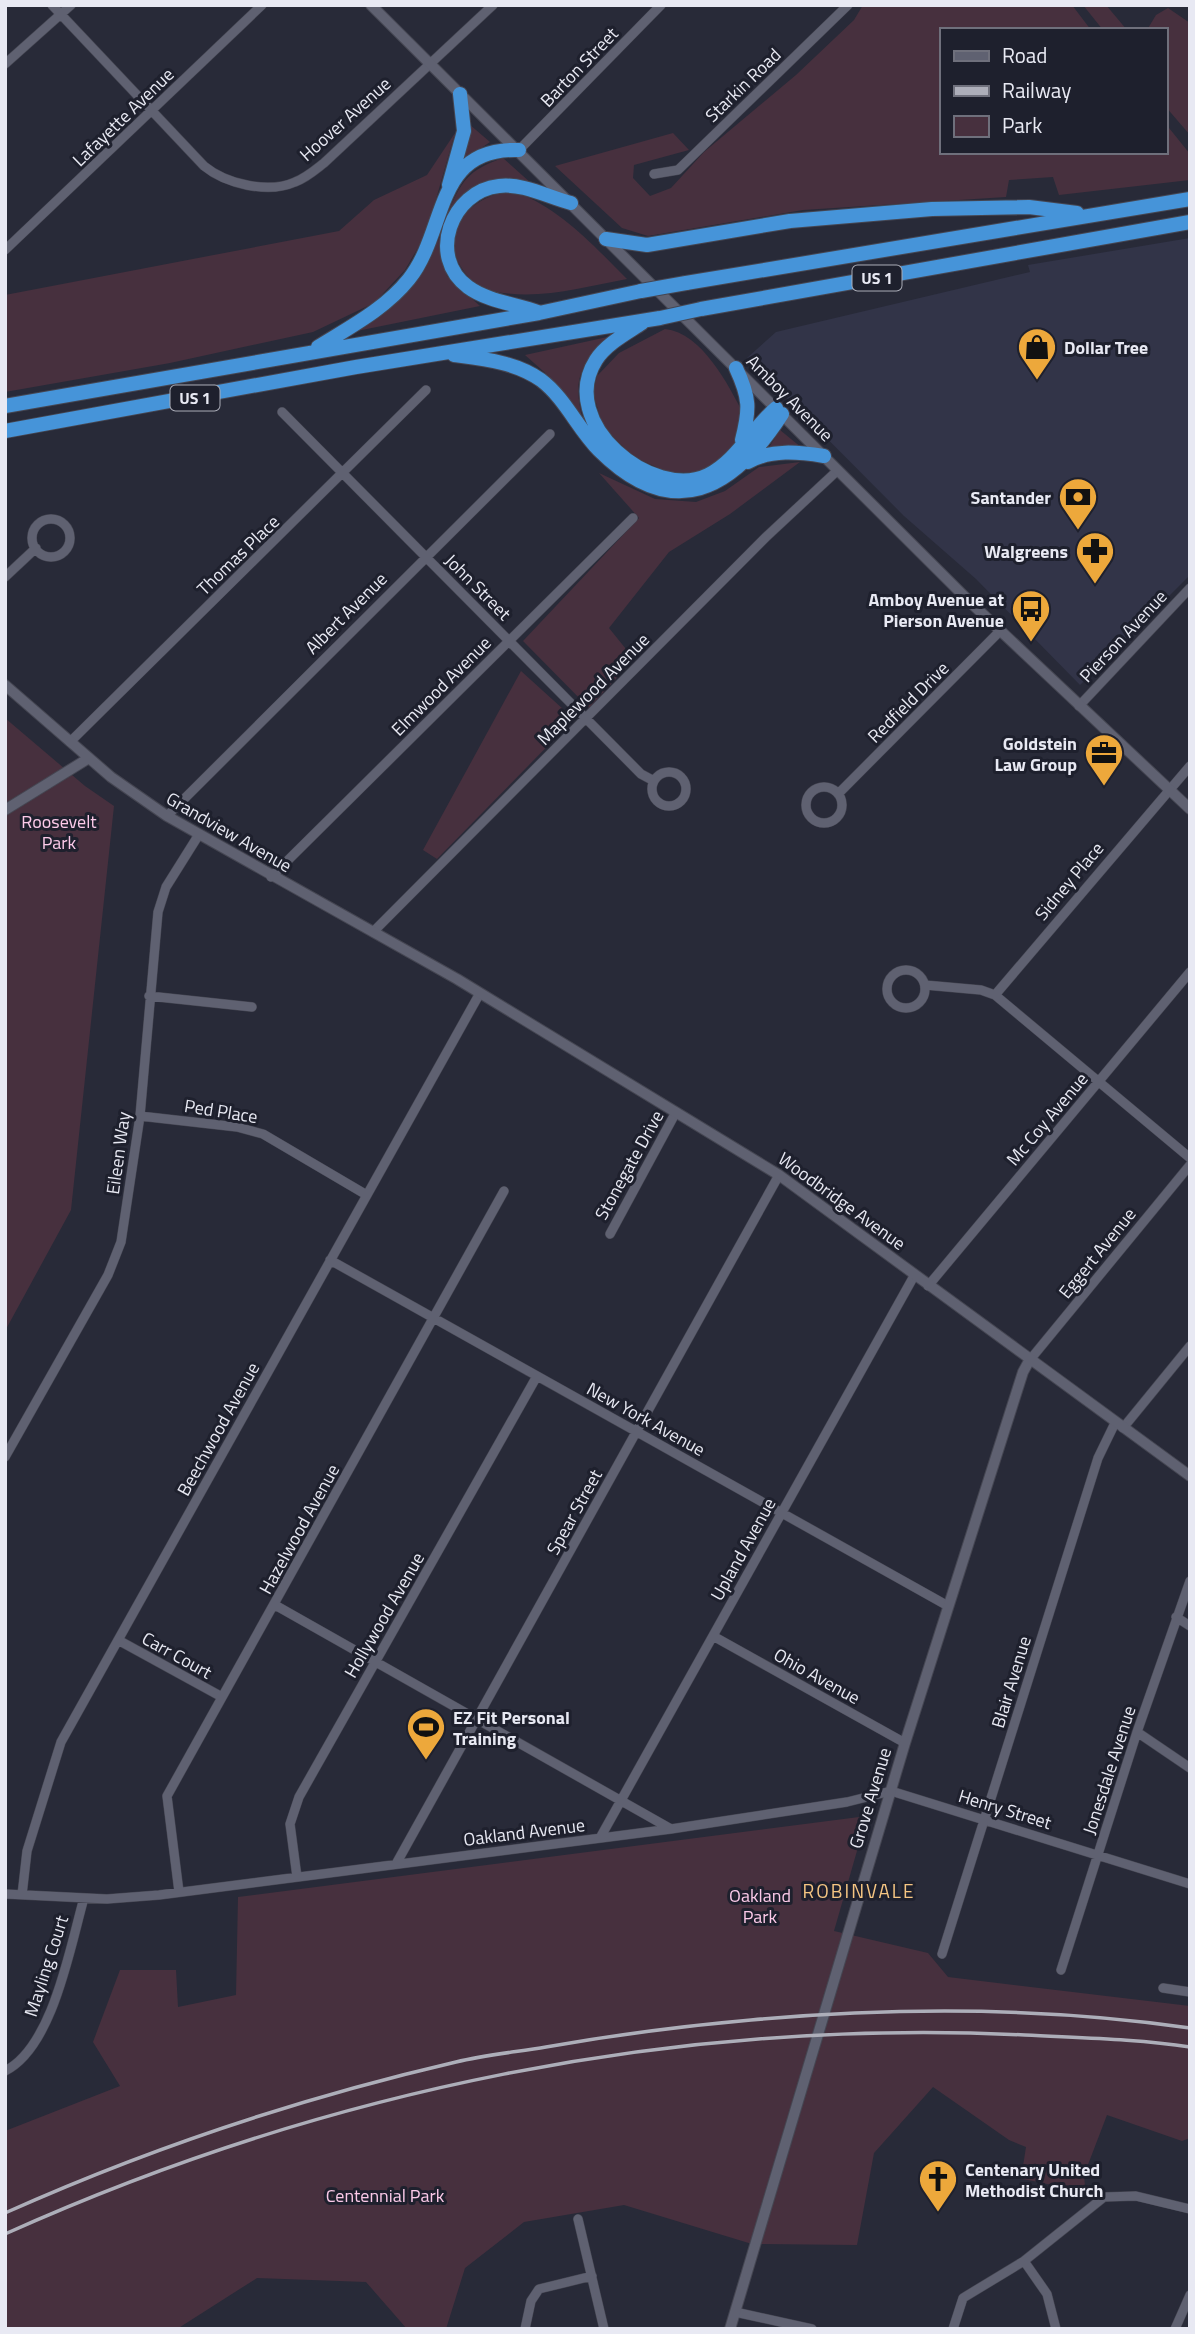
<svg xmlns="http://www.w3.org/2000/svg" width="1195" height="2334" font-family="'Titillium Web',sans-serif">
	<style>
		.built { fill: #323448 }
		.green { fill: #47303e }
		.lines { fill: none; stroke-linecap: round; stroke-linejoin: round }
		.minor-casing { stroke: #454652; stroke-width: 10 }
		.tertiary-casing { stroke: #454652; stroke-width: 12 }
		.trunk-casing { stroke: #454652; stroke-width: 16 }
		.minor { stroke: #5f6171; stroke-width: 9 }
		.tertiary { stroke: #5f6171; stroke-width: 10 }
		.trunk { stroke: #4694d9; stroke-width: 14 }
		.rail { stroke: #adaeb9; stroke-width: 3.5 }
		.trunk-bridge-casing { stroke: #454652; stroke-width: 16; stroke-linecap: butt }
		.trunk-bridge { stroke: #4694d9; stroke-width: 14 }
		.labels { text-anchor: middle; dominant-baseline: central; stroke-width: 6; stroke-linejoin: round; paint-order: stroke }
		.shield { fill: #1e202d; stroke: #abadb8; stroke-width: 2 }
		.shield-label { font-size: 16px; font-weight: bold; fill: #e8e9f3 }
		.street-label { font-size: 18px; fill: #e8e9f3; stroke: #1e202d }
		.poi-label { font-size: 18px; font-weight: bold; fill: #e8e9f3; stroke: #1e202d; text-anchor: end }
		.park-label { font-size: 18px; fill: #fccae9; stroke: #1e202d }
		.neighbourhood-label { font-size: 19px; letter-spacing: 2px; fill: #f6c683; stroke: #1e202d }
	</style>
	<rect width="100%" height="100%" fill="#282a38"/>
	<path class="built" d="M1190,238V575L1080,685L976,579L904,516L747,358L776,332L1030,272L1028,265Z"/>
	<path class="green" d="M863,5H1072L1091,30H941V152H1165V123L1190,154V180L1059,195L1053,177L1009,180L1006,197L803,210L648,236L622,228L555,166L673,133L689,150L634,165L633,178L650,196L671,188L704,152L796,75L854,20Z
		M1083,5H1106L1127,30H1103Z
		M1168,8L1190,23V135L1165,106V30H1147L1156,15Z
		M469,124L490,142L461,162Z
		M455,133L426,234L405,270L374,303L313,332L170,363L5,392V295L339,231L374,200L427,175Z
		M503,158L532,184C488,174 478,186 447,215C461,181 468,170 503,158Z
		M516,192C562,210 593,245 627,279C583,287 537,301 493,291C480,289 470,281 463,270C443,242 458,210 489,197C497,193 508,193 516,192Z
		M440,237L447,276L480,306L357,331L429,256Z
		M665,329C702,333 728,384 744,415L736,445L726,458L698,473L667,472L632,456L603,426L593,393L597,376L619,353Z
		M612,336C580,365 572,377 583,420L552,379L525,355Z
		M780,430L802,448L768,449Z
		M800,462L730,514L669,552L609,628L634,659L589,708L523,641L639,518L599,473L655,499L696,502L725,491L759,467Z
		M521,671L574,719L437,859L423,850Z
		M5,718L85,786L114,806L71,1210L5,1331Z
		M867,1816L834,1931L928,1953L948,1977L1190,2006V2138L1182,2141L1107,2115L1084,2175L1085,2186C1064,2190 1043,2182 1021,2179L1026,2147L1009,2140L933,2087L874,2153L857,2245L752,2244L624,2205L524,2222L465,2268L446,2329H407L366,2282L257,2278L177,2329H5V2131L120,2086L93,2042L120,1970H176L178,2007L236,1995L238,1897Z"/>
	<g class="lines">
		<g class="minor-casing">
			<path id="minor" d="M52,5L204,166C226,184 268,194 295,182C306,178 315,170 324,163L493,5
				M5,64L71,5
				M519,150L661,5
				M654,174L678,170L848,5
				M5,250L262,5
				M282,412L641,774L654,781
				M32 538a19 19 0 1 1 38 0a19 19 0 1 1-38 0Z
				M5,577L36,548
				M1079,706L1190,588
				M70,742L426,390
				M652 789a17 17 0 1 1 34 0a17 17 0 1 1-34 0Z
				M806 805a18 18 0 1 1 36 0a18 18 0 1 1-36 0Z
				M838,794L1000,631
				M167,816L550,434
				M271,877L633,518
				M373,932L766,537L838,470
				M887 989a19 19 0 1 1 38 0a19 19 0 1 1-38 0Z
				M925,985L981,990L995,995L1190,1158
				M995,995L1190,766
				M149,996L252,1007
				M140,1116L237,1127L263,1134L365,1194
				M610,1234L676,1112
				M330,1260L948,1606
				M928,1286L1190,972
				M1029,1361L1190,1165
				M1123,1428L1190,1346
				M5,1457L108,1275L121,1242L140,1116L158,912L166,887L198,836
				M275,1605L671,1829
				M1176,1617L1190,1626
				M713,1636L905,1743
				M118,1640L222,1697
				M1137,1732L1190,1768
				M600,1838L914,1276
				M396,1864L779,1175
				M297,1877L290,1824L299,1797L537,1376
				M179,1892L167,1796L504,1191
				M5,1894L107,1899L159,1895L671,1829L847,1802L891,1791L1190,1884
				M22,1895L27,1851L61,1742L480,993
				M942,1954L1098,1458L1115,1423
				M1061,1970L1137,1732L1190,1581
				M1163,1988L1190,1992
				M5,2071C53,2047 70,1947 84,1898
				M578,2219L604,2329
				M1024,2261L1047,2294L1056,2329
				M735,2312L812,2329
				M525,2329L531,2301L539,2289L592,2276
				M953,2329L963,2298L1024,2261L1104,2197L1136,2196L1190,2209
				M1175,2329L1190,2295"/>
		</g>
		<g class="tertiary-casing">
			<path id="tertiary" d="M371,5L970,602L1190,809
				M5,685L111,777L167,816L457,979L779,1175L1190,1476
				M5,810L89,758
				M730,2329L905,1743L1023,1372L1029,1361"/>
		</g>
		<g class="trunk-casing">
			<path id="trunk" d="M449,185L464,131L460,94
				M606,239L647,245L790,221L932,209L1029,207L1077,213
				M686,283L1190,199
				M701,309L1190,222
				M538,312C515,304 487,301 468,287C427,257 451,191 499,186C523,183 548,197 571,203
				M642,323C627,333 606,344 596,360C556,423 653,502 708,475C736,461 752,429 776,408
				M318,347C350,327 385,309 409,279C448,230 433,147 519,150
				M454,355C484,359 515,362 541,380C565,398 578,429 599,450C673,524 733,490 782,414
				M736,368C750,398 750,409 742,440
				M5,406L539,313L641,291
				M5,431L356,367L660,318
				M748,462C771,449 799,452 824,456"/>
		</g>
		<use href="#minor" class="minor"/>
		<use href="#tertiary" class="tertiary"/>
		<use href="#trunk" class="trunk"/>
		<path class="rail" d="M5,2213C150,2148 301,2098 456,2062C485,2055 516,2052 546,2047C614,2035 682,2026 751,2020C897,2007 1045,2007 1190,2028
			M5,2234C325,2090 675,2018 1025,2035C1080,2038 1136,2039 1190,2047"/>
		<g class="trunk-bridge-casing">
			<path id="trunk-bridge" d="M641,291L686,283
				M660,318L701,309"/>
		</g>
		<use href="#trunk-bridge" class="trunk-bridge"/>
	</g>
	<defs>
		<g id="shop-pin" transform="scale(2.0125)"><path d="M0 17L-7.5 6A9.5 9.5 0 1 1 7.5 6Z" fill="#eda83b" stroke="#1e202d"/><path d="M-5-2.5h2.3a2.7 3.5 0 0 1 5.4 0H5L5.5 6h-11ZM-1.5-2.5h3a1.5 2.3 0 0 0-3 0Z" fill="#111"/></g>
		<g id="bank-pin" transform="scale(2.0125)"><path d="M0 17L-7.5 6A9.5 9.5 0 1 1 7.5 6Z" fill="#eda83b" stroke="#1e202d"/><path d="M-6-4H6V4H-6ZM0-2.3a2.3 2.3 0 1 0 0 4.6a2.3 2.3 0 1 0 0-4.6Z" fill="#111"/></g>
		<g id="pharmacy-pin" transform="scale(2.0125)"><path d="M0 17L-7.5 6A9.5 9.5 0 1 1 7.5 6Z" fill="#eda83b" stroke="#1e202d"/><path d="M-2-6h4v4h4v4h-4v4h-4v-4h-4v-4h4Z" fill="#111"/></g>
		<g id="bus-pin" transform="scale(2.0125)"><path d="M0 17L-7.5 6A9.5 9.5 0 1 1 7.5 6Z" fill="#eda83b" stroke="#1e202d"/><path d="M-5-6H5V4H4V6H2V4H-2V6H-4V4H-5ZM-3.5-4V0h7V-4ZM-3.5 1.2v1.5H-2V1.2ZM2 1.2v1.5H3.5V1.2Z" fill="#111"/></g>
		<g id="office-pin" transform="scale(2.0125)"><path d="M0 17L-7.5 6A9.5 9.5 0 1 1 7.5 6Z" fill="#eda83b" stroke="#1e202d"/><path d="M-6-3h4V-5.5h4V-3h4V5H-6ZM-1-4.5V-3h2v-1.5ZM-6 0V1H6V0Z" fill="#111"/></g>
		<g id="stadium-pin" transform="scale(2.0125)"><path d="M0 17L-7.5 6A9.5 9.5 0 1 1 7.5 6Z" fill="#eda83b" stroke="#1e202d"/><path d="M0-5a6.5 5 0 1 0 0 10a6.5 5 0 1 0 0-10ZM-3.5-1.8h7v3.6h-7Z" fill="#111"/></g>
		<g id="church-pin" transform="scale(2.0125)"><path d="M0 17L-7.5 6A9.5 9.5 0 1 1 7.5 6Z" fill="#eda83b" stroke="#1e202d"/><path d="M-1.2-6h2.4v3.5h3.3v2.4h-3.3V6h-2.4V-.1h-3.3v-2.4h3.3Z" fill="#111"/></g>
	</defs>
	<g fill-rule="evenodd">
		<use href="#shop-pin" x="1037" y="347"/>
		<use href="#bank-pin" x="1078" y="497"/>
		<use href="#pharmacy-pin" x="1095" y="551"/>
		<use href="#bus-pin" x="1031" y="609"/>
		<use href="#office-pin" x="1104" y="753"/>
		<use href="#stadium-pin" x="426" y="1727"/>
		<use href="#church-pin" x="938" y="2179"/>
	</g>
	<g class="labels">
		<g class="shield">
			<rect x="852.5" y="265.5" width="49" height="25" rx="5"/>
			<rect x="170.5" y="385.5" width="49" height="25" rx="5"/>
		</g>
		<g class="shield-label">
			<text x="877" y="278">US 1</text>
			<text x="195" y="398">US 1</text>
		</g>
		<g class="street-label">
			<text transform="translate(579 67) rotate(-46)">Barton Street</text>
			<text transform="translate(743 85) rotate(-44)">Starkin Road</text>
			<text transform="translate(123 117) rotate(-44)">Lafayette Avenue</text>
			<text transform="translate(345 119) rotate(-42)">Hoover Avenue</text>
			<text transform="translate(790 398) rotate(45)">Amboy Avenue</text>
			<text transform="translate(238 555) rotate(-44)">Thomas Place</text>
			<text transform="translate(478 587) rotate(45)">John Street</text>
			<text transform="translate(346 613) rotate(-45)">Albert Avenue</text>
			<text transform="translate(1123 636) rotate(-47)">Pierson Avenue</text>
			<text transform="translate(441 686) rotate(-45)">Elmwood Avenue</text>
			<text transform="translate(593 689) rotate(-45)">Maplewood Avenue</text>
			<text transform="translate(908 702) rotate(-45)">Redfield Drive</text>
			<text transform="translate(229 832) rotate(30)">Grandview Avenue</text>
			<text transform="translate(1069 881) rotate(-50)">Sidney Place</text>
			<text transform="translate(221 1111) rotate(9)">Ped Place</text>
			<text transform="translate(1047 1119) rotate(-50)">Mc Coy Avenue</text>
			<text transform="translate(118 1153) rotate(-82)">Eileen Way</text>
			<text transform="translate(629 1165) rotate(-61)">Stonegate Drive</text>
			<text transform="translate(842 1201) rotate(36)">Woodbridge Avenue</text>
			<text transform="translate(1097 1253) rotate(-51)">Eggert Avenue</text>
			<text transform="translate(646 1419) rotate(29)">New York Avenue</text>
			<text transform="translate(218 1429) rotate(-61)">Beechwood Avenue</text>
			<text transform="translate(574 1512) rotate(-61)">Spear Street</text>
			<text transform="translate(299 1529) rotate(-61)">Hazelwood Avenue</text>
			<text transform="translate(743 1549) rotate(-61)">Upland Avenue</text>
			<text transform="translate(384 1615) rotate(-60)">Hollywood Avenue</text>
			<text transform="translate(177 1655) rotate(29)">Carr Court</text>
			<text transform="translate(817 1676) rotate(29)">Ohio Avenue</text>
			<text transform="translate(1011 1682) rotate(-73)">Blair Avenue</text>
			<text transform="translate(1109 1770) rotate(-72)">Jonesdale Avenue</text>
			<text transform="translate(870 1798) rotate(-73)">Grove Avenue</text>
			<text transform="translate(1005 1809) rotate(17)">Henry Street</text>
			<text transform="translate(524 1832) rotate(-7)">Oakland Avenue</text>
			<text transform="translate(46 1966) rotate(-72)">Mayling Court</text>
		</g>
		<g class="poi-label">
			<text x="1064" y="347" text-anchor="start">Dollar Tree</text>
			<text x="1051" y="497">Santander</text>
			<text x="1068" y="551">Walgreens</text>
			<text x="1004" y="599">Amboy Avenue at<tspan x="1004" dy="21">Pierson Avenue</tspan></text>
			<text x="1077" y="743">Goldstein<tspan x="1077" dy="21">Law Group</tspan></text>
			<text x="453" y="1717" text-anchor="start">EZ Fit Personal<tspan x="453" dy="21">Training</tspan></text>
			<text x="965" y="2169" text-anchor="start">Centenary United<tspan x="965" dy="21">Methodist Church</tspan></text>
		</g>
		<g class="park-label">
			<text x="59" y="821">Roosevelt<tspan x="59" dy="21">Park</tspan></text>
			<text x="760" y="1895">Oakland<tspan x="760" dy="21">Park</tspan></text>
			<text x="385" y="2195">Centennial Park</text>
		</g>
		<g class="neighbourhood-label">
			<text x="859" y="1890">ROBINVALE</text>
		</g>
	</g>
	<rect width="1195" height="2334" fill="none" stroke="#e8e9f3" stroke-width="14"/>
	<rect x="940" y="28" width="228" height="126" fill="#1e202d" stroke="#6f707c" stroke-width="2"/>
	<rect x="954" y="51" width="35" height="10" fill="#5f6171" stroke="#6f707c" stroke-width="2"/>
	<text x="1002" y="63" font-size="21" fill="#e8e9f3">Road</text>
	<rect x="954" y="86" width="35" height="10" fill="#adaeb9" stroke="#6f707c" stroke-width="2"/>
	<text x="1002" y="98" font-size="21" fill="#e8e9f3">Railway</text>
	<rect x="954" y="116" width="35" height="21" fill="#47303e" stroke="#6f707c" stroke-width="2"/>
	<text x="1002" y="133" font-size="21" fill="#e8e9f3">Park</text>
</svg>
